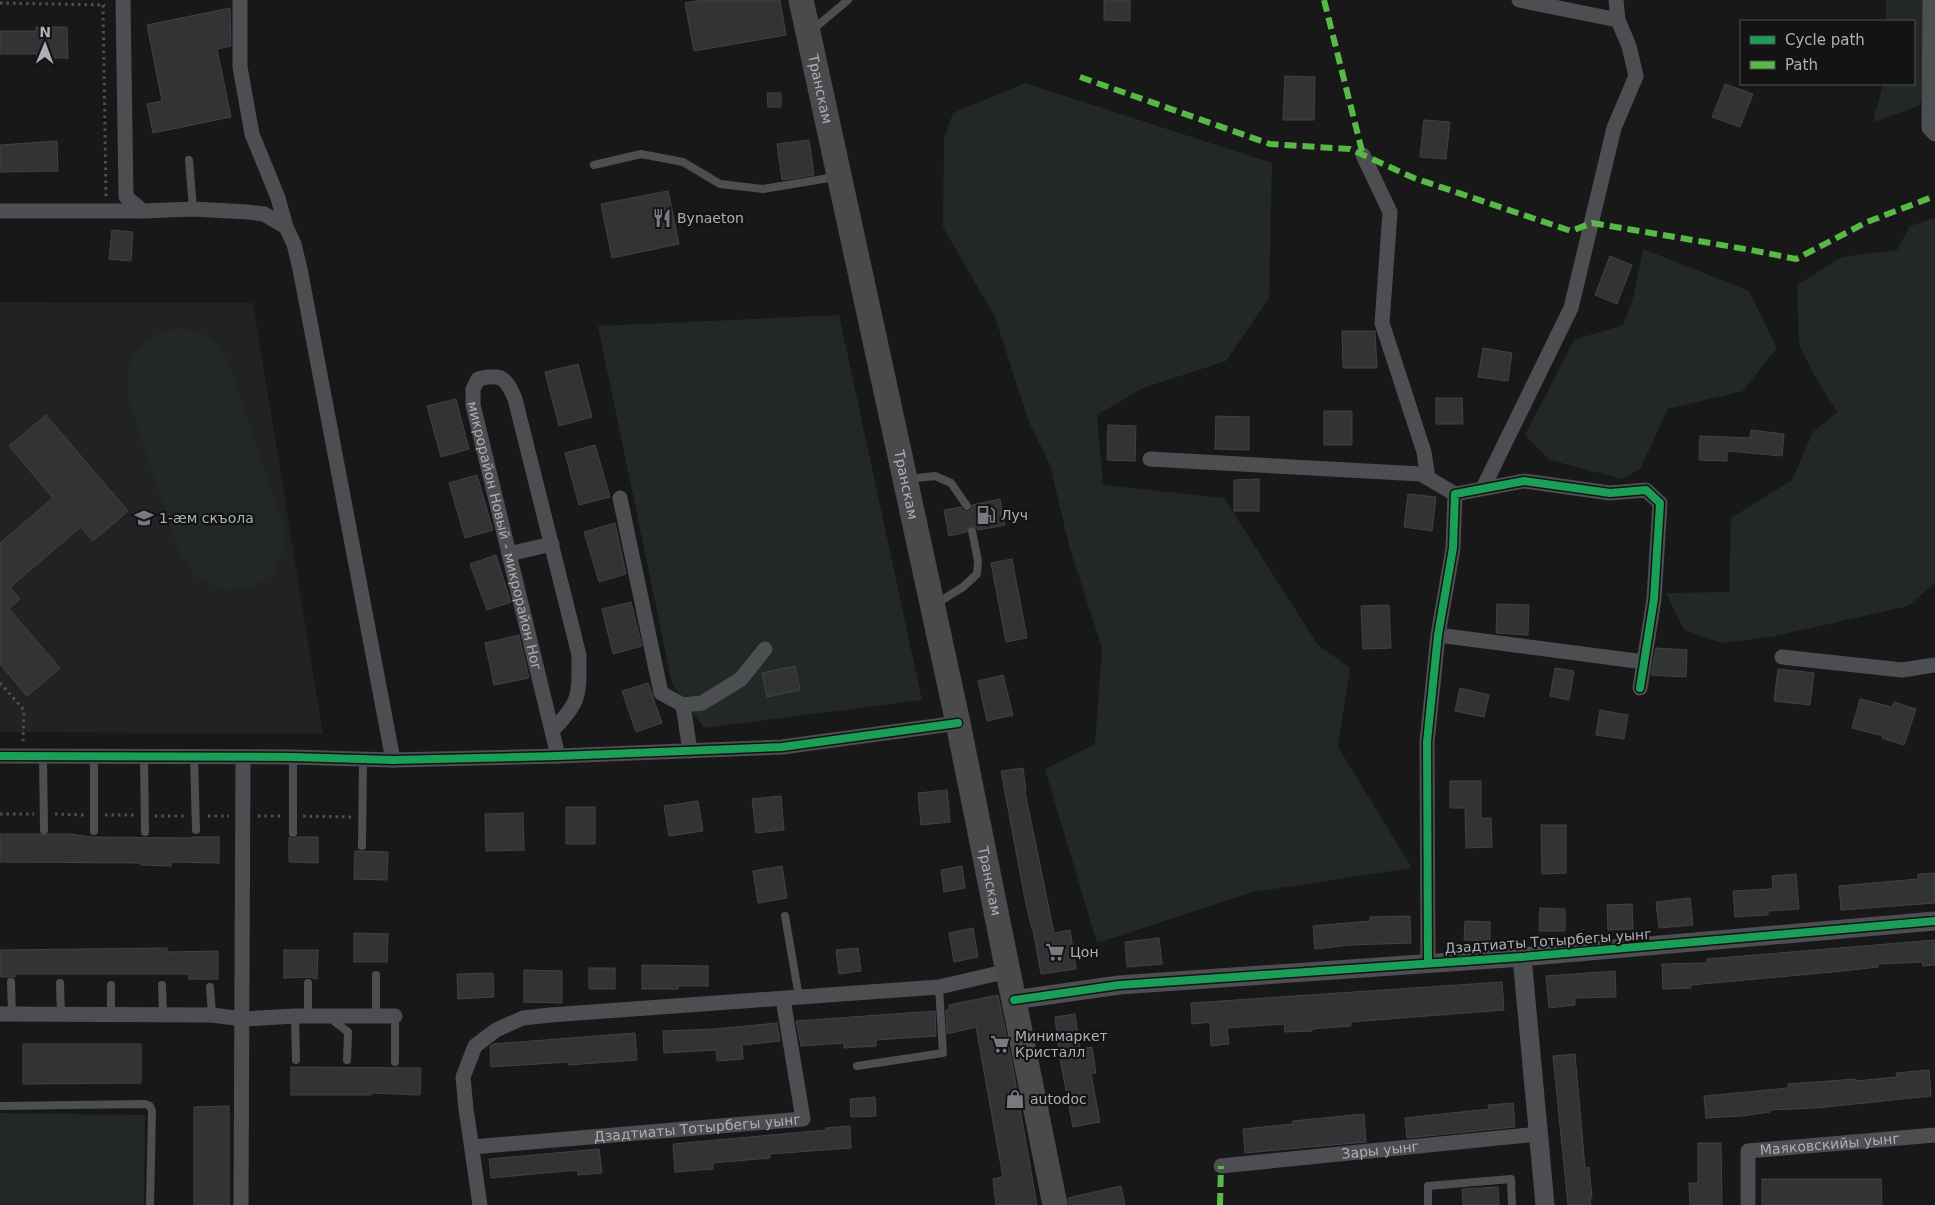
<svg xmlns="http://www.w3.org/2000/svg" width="1935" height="1205" font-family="'DejaVu Sans',sans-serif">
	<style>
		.built { fill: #222224 }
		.green { fill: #222823 }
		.building { fill: #323334; stroke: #414245 }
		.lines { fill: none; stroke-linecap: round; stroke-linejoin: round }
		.path { stroke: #4e5052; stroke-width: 3; stroke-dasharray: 2.5 4; stroke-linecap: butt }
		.service { stroke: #4d4e51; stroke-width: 8 }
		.minor { stroke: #4d4e51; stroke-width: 15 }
		.tertiary { stroke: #4d4e51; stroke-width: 19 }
		.trunk { stroke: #4a4a4d; stroke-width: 25 }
		.quiet { stroke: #58b947; stroke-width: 6; stroke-dasharray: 12 6; stroke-linecap: butt }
		.cycleway-casing { stroke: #131314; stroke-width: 11 }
		.cycleway { stroke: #1a9f57; stroke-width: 8 }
		.labels { text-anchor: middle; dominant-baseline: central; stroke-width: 4.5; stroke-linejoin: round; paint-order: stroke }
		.street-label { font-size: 14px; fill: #abafb7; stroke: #131314 }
		.poi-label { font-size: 14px; fill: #abafb7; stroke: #131314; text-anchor: start }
	</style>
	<rect width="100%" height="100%" fill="#181819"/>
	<path class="built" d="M0,302L253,303L323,734L0,732Z"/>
	<path class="green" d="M1886,0H1935V72L1919,106L1873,122L1883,84H1914V21H1886Z
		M1025,83L1272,163L1269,298L1226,361L1143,388L1097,415L1103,485L1224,498L1318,645L1350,668L1338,747L1412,868L1253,892L1097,943L1045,769L1095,744L1102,648L1070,549L1050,465L1029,422L995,317L943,227L944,138L953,113Z
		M1935,218V583L1908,606L1771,637L1721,643L1684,630L1666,593L1729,592L1731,518L1792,480L1813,432L1837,412L1814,375L1799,344L1797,285L1842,257L1897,250L1910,226Z
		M1643,249L1749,291L1777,348L1743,391L1668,409L1640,469L1622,479L1550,460L1525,435L1574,340L1623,325L1633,298Z
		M839,315L922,700L704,728L672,684L598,326Z
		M177,328C208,333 211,336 229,362L283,525V551L273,574L253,587L223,591L196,577L180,556L129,401L128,367L138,347L157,334Z
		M0,1113L145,1115L144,1205H0Z"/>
	<path class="building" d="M703,0H780L786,35L694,51L685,3Z
		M1104,0H1130V21L1104,20Z
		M230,8L231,46L217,49L231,117L153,133L147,104L162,101L147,25Z
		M36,27H67L68,58H37V54H0V31H36Z
		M1285,76L1315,77L1314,120H1283Z
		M1725,84L1753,94L1740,127L1712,117Z
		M767,93H781V107H768Z
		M1424,120L1450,122L1446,159L1420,157Z
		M809,140L814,175L782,180L777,144Z
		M57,141L58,171L0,172V145Z
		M668,191L679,244L612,258L601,204Z
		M112,230L133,232L131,261L109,259Z
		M1610,256L1632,265L1617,304L1595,295Z
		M1342,331H1375L1377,368H1343Z
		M1483,348L1512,353L1508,381L1478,377Z
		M578,364L592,417L559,426L545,372Z
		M1436,398H1462L1463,424H1436Z
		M456,399L469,449L441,457L427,406Z
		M1324,411H1352V445H1324Z
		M46,415L128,511L93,541L81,527L10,587L20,599L9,609L60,668L27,696L0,664V543L53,498L9,446Z
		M1216,416L1249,417V450L1215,449Z
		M1108,425L1136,426L1135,461L1107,460Z
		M1751,430L1784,434L1782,456L1727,451V461L1699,460L1700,436L1750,438Z
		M595,445L610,497L579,505L565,453Z
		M477,475L493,530L465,538L449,483Z
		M1259,479V511H1234V480Z
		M1408,494L1436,497L1432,531L1404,527Z
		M1000,499L1005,525L978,530L974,526H970L967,529V532L949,536L944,510L961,507L964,511L968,512L972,509V505Z
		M615,523L626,574L599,582L584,532Z
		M496,555L511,602L487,610L470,564Z
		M1012,559L1027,638L1006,642L991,563Z
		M631,602L642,646L613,654L602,609Z
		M1497,604L1529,605L1528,635L1496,633Z
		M1389,605L1391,648L1363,649L1361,606Z
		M519,635L529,678L494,685L485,643Z
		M1656,648L1687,650L1686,677L1651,675Z
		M795,666L800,690L767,697L762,673Z
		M1555,668L1574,671L1569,700L1550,696Z
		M1778,669L1814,673L1810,705L1774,701Z
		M1003,675L1013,715L987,721L978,681Z
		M648,683L662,723L636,732L622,691Z
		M1460,688L1489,695L1484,717L1455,711Z
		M1860,699L1892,707L1894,702L1916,709L1904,745L1882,738L1883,736L1852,728Z
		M1600,710L1628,715L1624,739L1596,735Z
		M1023,768L1026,791L1025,792L1054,933L1070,930L1076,969L1041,974L1033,929H1032L1025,899L1001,771Z
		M1450,781H1481V818H1491L1492,847L1466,848L1465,808H1450Z
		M947,790L950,822L921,825L918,793Z
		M781,796L784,830L756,833L752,799Z
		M698,801L703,831L669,836L664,806Z
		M566,807H595V844H566Z
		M523,813L524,850L486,851L485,814Z
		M1541,825H1566V873L1542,874Z
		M0,834H69L94,837L192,838V837H219V863L171,862V866L141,865V863L0,862Z
		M289,837L293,839L297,837H318V863L289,862Z
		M355,851L388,852L387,880L354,879Z
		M782,866L787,898L758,903L753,871Z
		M962,866L965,888L944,892L941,870Z
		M1935,873V903L1841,910L1839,886L1918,879V874Z
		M1796,874L1799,909L1768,911V915L1735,917L1733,891L1773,889L1772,876Z
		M1690,898L1693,925L1659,928L1656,902Z
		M1632,904L1633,929L1608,930L1607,905Z
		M1540,908L1565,909V931H1539Z
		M1410,916L1411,943L1350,945L1315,949L1313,926L1370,921V917Z
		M1465,921L1490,922V941L1464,940Z
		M973,928L978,957L954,962L949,933Z
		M354,933L388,934L387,962H354Z
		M1159,938L1162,964L1127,967L1125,942Z
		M1935,940V965L1923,966L1922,962L1878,964V967L1843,971L1691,985V988L1663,989L1662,964L1707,963V959Z
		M167,948V952L218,951V979H189L188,974H15V977H0V950Z
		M858,948L861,971L839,974L836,950Z
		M284,950H318L317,979L308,977L284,978Z
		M642,965L708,966V986H678V989H642Z
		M589,968H615V989H589Z
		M524,970L562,971V1003L524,1002Z
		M1615,971L1616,997L1575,998V1005L1549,1008L1546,976Z
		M493,973L494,997L458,999L457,974Z
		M1502,982L1504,1010L1350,1022L1351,1026L1312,1029V1031L1285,1032L1284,1024L1227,1028L1229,1044L1211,1046L1210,1022L1192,1024L1191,1003Z
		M998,995L1013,1068L1037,1205H996L993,1179L1003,1177L976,1027L947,1034L946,1010H949V1005Z
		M935,1011L936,1036L876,1040V1046L844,1048V1043L801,1046L796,1021Z
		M1075,1014L1080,1049L1092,1047L1096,1073L1091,1074L1100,1122L1073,1127L1059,1053L1055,1017Z
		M777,1023L780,1041L742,1045L743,1059L717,1061L716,1050L664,1053L663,1031L715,1029Z
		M635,1033L637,1060L568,1065V1062L491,1067L490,1046L493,1044Z
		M23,1044H141V1083L23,1084Z
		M1575,1054L1585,1168L1589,1167L1592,1198H1590L1591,1205H1568L1553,1056Z
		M291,1067L421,1068L420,1095L371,1093V1095H291Z
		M1929,1070L1931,1096L1817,1108L1770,1110V1112L1741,1116L1706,1118L1704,1096L1788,1088V1084L1856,1079V1081L1897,1077L1896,1073Z
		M875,1097L876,1116L851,1117L850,1099Z
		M1513,1103L1515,1127L1407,1138L1405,1118L1489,1109L1488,1105Z
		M229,1106V1205H194V1107Z
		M1364,1114L1366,1142L1245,1153L1243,1129L1293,1124V1121Z
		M850,1126L851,1148L770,1154V1158L713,1163V1169L675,1172L673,1144L826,1130V1128Z
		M1698,1143H1721L1722,1205H1690L1689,1183H1698Z
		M599,1149L602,1173L578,1175V1170L491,1178L489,1159Z
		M1762,1179H1881L1882,1205H1762Z
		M1121,1186L1125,1205H1069L1068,1198Z
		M1498,1187L1499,1205H1463L1462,1189Z"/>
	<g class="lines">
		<path class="path" d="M0,3L105,5
			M103,5L106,198
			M0,683L24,710L23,741
			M0,814H34
			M55,814L84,815
			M105,815H134
			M155,816H184
			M208,816H229
			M258,816H281
			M303,816L351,817"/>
		<path class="service" d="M811,31L848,0
			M189,160L193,209
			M594,165L641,154L683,162L720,184L763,189L835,177
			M909,479L935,476L951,483L967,506
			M937,603L963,587L977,574L978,561L972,531
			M43,756L44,830
			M94,757V831
			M144,757L145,832
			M293,757V833
			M194,758L196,830
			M362,846L363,758
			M785,916L799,997
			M376,975V1016
			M11,982L12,1014
			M60,983L61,1015
			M111,985V1015
			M162,985L163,1015
			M210,987L212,1015
			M308,1015V983
			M295,1016L296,1060
			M395,1016V1062
			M330,1018L348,1032L347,1060
			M857,1066L943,1053L939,987
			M0,1106L145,1104L150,1106L152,1111L150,1205
			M1428,1205V1186L1511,1179L1512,1205"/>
		<g class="minor">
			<path d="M123,0L126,197L143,211"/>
			<path d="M240,0V67L252,134L278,198L286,227L294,244L300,269L393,760"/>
			<path d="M1519,0L1618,20"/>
			<path d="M1930,0L1929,128L1935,134"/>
			<path d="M1363,155L1390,212L1382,323L1424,452L1428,478"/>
			<path d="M0,211H143L193,209L247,212L264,214L286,227"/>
			<path d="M1150,459L1421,474L1455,494"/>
			<path d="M1483,488L1571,308L1614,128L1636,76L1629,46L1618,20L1616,0"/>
			<path d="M620,498L661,693L683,705L702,703L741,679L765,649"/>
			<path d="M509,554L552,544"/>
			<path d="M1438,635L1644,662"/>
			<path d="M1782,657L1902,670L1935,665"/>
			<path d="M683,705L690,751"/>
			<path id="s1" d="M552,731C581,701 579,696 579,655L515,399C506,378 502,373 478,379L473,389V405L558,756"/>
			<path d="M0,756L293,757L393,760L558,756L782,747L958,723"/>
			<path d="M1428,963L1427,742L1438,635L1453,548L1455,494L1524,481L1610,493L1646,490L1660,503L1654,599L1640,688"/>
			<path d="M0,1014L212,1015L243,1019L295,1016H395"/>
			<path id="s2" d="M472,1147L803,1119L783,999"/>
			<path id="s3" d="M1221,1166L1539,1134"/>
			<path d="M241,1205L243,758"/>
			<path d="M480,1205L466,1109L463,1077L475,1046L496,1030L523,1018L550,1015L939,987L1008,971"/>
			<path id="s4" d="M1748,1205V1151L1935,1135"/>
		</g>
		<path class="tertiary" d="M1522,957L1545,1205
			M1014,1000L1119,985L1522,957L1935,921"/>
		<path class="trunk" id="s5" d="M801,0L958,723L1055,1205"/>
		<path class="quiet" d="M1324,0L1363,155
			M1080,77L1270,144L1350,149L1414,178L1571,231L1592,223L1751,250L1796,259L1867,222L1935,196
			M1220,1205L1221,1166"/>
		<g class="cycleway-casing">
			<path id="cycleway" d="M0,756L293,757L393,760L558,756L782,747L958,723
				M1428,963L1427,742L1438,635L1453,548L1455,494L1524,481L1610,493L1646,490L1660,503L1654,599L1640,688
				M1014,1000L1119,985L1522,957L1935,921"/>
		</g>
		<use href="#cycleway" class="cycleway"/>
	</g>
	<defs>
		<g id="restaurant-bare" transform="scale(1.5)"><path d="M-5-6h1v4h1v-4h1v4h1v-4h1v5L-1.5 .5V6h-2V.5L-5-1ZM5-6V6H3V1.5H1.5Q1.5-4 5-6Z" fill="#787a80" stroke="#131314" stroke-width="2.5" paint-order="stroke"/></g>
		<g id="fuel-bare" transform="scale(1.5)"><path d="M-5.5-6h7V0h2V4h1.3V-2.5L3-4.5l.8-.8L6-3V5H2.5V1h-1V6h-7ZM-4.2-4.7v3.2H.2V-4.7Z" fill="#787a80" stroke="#131314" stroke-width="2.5" paint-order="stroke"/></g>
		<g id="school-bare" transform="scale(1.5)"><path d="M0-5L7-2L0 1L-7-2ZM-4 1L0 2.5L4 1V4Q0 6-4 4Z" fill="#787a80" stroke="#131314" stroke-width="2.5" paint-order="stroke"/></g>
		<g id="supermarket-bare" transform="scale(1.5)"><path d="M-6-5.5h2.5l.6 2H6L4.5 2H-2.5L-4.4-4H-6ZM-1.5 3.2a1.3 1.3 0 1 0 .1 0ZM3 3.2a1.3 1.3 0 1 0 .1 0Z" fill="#787a80" stroke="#131314" stroke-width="2.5" paint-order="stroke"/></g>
		<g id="shop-bare" transform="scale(1.5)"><path d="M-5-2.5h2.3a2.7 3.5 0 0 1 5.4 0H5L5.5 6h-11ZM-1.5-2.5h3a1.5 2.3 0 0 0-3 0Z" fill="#787a80" stroke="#131314" stroke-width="2.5" paint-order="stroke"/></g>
	</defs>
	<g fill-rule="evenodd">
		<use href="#restaurant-bare" x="662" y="218"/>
		<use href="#fuel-bare" x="986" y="515"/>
		<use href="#school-bare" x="144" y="518"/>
		<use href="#supermarket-bare" x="1055" y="952"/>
		<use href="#supermarket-bare" x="1000" y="1044"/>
		<use href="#shop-bare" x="1015" y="1099"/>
	</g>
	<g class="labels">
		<g class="street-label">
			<text stroke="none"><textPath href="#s5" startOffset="91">Транскам</textPath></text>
			<text stroke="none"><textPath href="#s5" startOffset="496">Транскам</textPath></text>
			<text stroke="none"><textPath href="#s1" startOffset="559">микрорайон Новый - микрорайон Ног</textPath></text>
			<text stroke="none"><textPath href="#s5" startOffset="901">Транскам</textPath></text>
			<text transform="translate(1548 941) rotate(-4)">Дзадтиаты Тотырбегы уынг</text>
			<text stroke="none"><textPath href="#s2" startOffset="226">Дзадтиаты Тотырбегы уынг</textPath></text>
			<text stroke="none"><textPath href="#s4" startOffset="136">Маяковскийы уынг</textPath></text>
			<text stroke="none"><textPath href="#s3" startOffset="160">Зары уынг</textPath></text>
		</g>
		<g class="poi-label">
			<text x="677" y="218">Bynaeton</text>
			<text x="1001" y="515">Луч</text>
			<text x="159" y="518">1-æм скъола</text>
			<text x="1070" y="952">Цон</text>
			<text x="1015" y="1036">Минимаркет<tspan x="1015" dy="16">Кристалл</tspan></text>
			<text x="1030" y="1099">autodoc</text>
		</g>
	</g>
	<rect x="1740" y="20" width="175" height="65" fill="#131314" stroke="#505155"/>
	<rect x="1750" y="36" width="25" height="8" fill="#1a9f57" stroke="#505155"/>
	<text x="1785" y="45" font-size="15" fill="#abafb7">Cycle path</text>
	<rect x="1750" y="61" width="25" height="8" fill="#58b947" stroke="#505155"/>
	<text x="1785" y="70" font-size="15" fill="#abafb7">Path</text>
	<g transform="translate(45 45) rotate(1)" stroke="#131314" stroke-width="4" paint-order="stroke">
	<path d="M0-4L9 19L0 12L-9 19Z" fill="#abafb7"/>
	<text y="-8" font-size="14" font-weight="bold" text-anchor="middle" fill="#abafb7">N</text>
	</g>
</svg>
